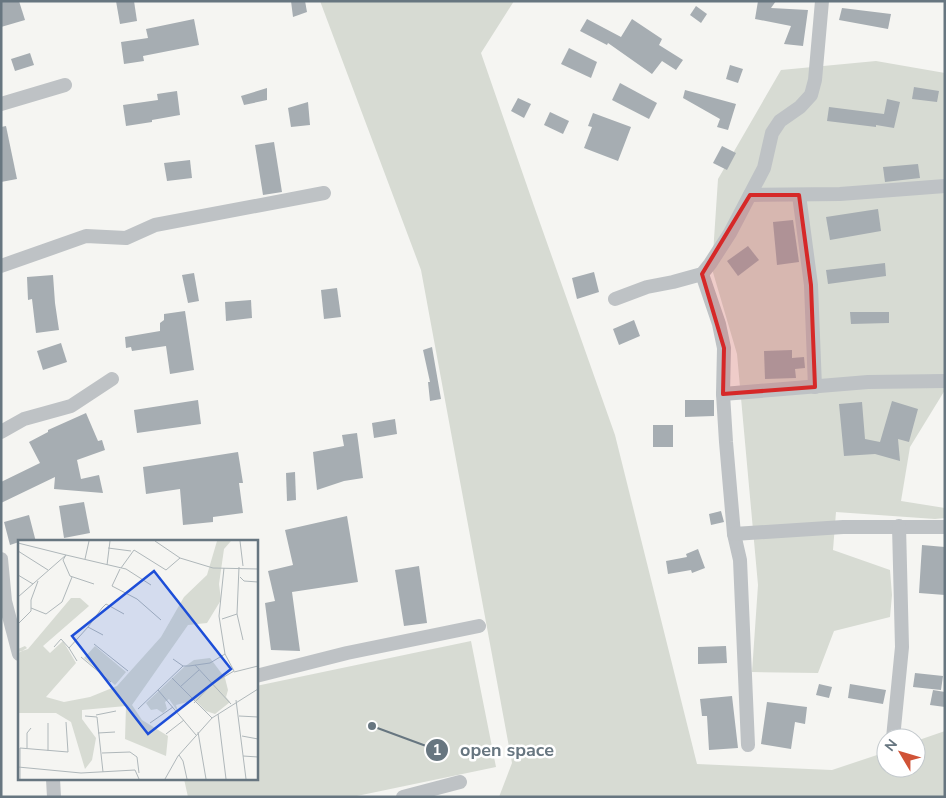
<svg xmlns="http://www.w3.org/2000/svg" width="946" height="798" font-family="'Nunito Sans',sans-serif">
<style>
.green{fill:#d7dbd3}
.building{fill:#a6adb2}
.lines{fill:none;stroke-linecap:round;stroke-linejoin:round}
.minor{stroke:#bec2c5;stroke-width:14}
.marked{fill:#d62828;fill-opacity:0.2;stroke:#d62828;stroke-width:4;stroke-linejoin:round}
.inset-road{fill:none;stroke:#afb7ba;stroke-width:1}
.view{fill:#1d4ed8;fill-opacity:0.15;stroke:#1d4ed8;stroke-width:2.5}
.inset-edge{fill:none;stroke:#677680;stroke-width:2.5}
.leader{fill:none;stroke:#677680;stroke-width:2}
.callout-dot{fill:#677680;stroke:#fff;stroke-width:2}
.mark-label{font-size:15px;text-anchor:middle;font-weight:bold;fill:#fff}
.callout-label{font-size:18px;text-anchor:middle;font-weight:bold;fill:#677680;stroke:#fff;stroke-width:5;stroke-linejoin:round;paint-order:stroke}
</style>
<rect width="100%" height="100%" fill="#f5f5f2"/>
<g class="green">
<polygon points="320,1 514,1 481,53 534,206 615,435 697,764 832,770 886,752 886,768 916,768 916,741 945,731 945,797 499,797 512,763 421,270"/>
<polygon points="876,61 945,73 945,390 910,447 901,501 945,508 945,518 935,519 836,512 833,550 890,570 892,595 890,617 834,631 818,673 752,672 758,585 737,354 712,269 718,179 781,70"/>
<polygon points="471,641 496,767 352,797 188,797 184,779 256,779 256,686"/>
</g>
<g class="building">
<polygon points="1,1 19,1 25,20 1,27"/>
<polygon points="116,1 134,1 137,21 120,24"/>
<polygon points="291,1 305,1 307,12 293,17"/>
<polygon points="758,1 776,1 771,8 808,10 803,46 784,44 791,26 755,19"/>
<polygon points="696,6 707,14 701,23 690,15"/>
<polygon points="842,8 891,14 888,29 839,20"/>
<polygon points="194,19 199,45 143,56 144,61 124,64 121,42 148,38 146,29"/>
<polygon points="587,19 621,37 632,19 662,39 659,45 683,60 676,70 662,61 652,74 608,43 607,45 580,31"/>
<polygon points="569,48 597,62 591,78 561,64"/>
<polygon points="30,53 34,65 15,71 11,59"/>
<polygon points="730,65 743,69 738,83 726,79"/>
<polygon points="620,83 657,103 649,119 612,100"/>
<polygon points="914,87 939,91 937,102 912,99"/>
<polygon points="267,88 267,100 244,105 241,96"/>
<polygon points="685,90 736,104 728,130 717,127 720,119 683,98"/>
<polygon points="177,91 180,115 152,120 152,122 126,126 123,105 158,100 157,94"/>
<polygon points="518,98 531,104 524,118 511,111"/>
<polygon points="887,99 900,102 894,128 876,125 876,127 827,121 829,107 884,114"/>
<polygon points="308,102 310,125 291,127 288,108"/>
<polygon points="550,112 569,121 563,134 544,125"/>
<polygon points="593,113 631,127 618,161 584,148 592,127 588,126"/>
<polygon points="6,126 17,179 1,182 1,127"/>
<polygon points="274,142 282,192 263,195 255,145"/>
<polygon points="722,146 736,153 727,170 713,163"/>
<polygon points="190,160 192,178 167,181 164,163"/>
<polygon points="918,164 920,178 885,182 883,167"/>
<polygon points="878,209 881,231 830,240 826,217"/>
<polygon points="793,220 799,262 777,265 773,222"/>
<polygon points="748,246 759,260 738,276 727,261"/>
<polygon points="885,263 886,276 828,284 826,270"/>
<polygon points="594,272 599,292 577,299 572,278"/>
<polygon points="194,273 199,301 188,303 182,275"/>
<polygon points="53,275 55,303 59,330 36,333 32,299 28,300 27,277"/>
<polygon points="337,288 341,317 324,319 321,290"/>
<polygon points="251,300 252,318 226,321 225,302"/>
<polygon points="185,311 194,370 170,374 166,346 132,351 131,347 126,348 125,337 160,331 160,323 164,320 164,314"/>
<polygon points="850,312 889,312 889,323 851,324"/>
<polygon points="634,320 640,336 619,345 613,329"/>
<polygon points="61,343 67,362 43,370 37,351"/>
<polygon points="432,347 441,399 430,401 428,382 430,382 423,350"/>
<polygon points="792,350 792,358 804,357 805,368 795,369 796,378 765,379 764,351"/>
<polygon points="198,400 201,424 137,433 134,410"/>
<polygon points="685,400 714,400 714,416 685,417"/>
<polygon points="892,401 918,409 909,442 898,439 900,461 875,454 844,456 839,404 862,402 865,439 880,442"/>
<polygon points="86,413 98,441 102,440 105,450 77,460 81,479 99,475 103,493 54,489 55,477 1,503 1,482 40,463 29,442 48,432 48,430"/>
<polygon points="395,419 397,434 374,438 372,423"/>
<rect x="653" y="425" width="20" height="22"/>
<polygon points="357,433 363,478 344,481 317,490 313,452 344,446 342,435"/>
<polygon points="238,452 243,483 239,483 243,513 213,517 213,522 183,525 180,489 146,494 143,467"/>
<polygon points="295,472 296,500 287,501 286,473"/>
<polygon points="84,502 90,533 64,538 59,506"/>
<polygon points="721,511 724,522 711,525 709,514"/>
<polygon points="29,515 36,542 19,542 10,545 4,522"/>
<polygon points="347,516 358,582 292,592 300,651 271,650 265,603 275,601 268,571 293,565 285,530"/>
<polygon points="922,545 945,547 945,595 919,593"/>
<polygon points="698,549 705,568 692,573 691,570 668,574 666,561 687,557 686,554"/>
<polygon points="419,566 427,623 404,626 395,570"/>
<polygon points="726,646 727,663 698,664 698,647"/>
<polygon points="915,673 943,676 941,690 913,687"/>
<polygon points="819,684 832,687 829,698 816,695"/>
<polygon points="850,684 886,690 883,704 848,698"/>
<polygon points="933,690 945,692 945,707 930,705"/>
<polygon points="732,696 738,748 709,750 707,716 702,716 700,699"/>
<polygon points="767,702 807,707 805,724 795,722 791,749 761,744"/>
</g>
<g class="lines">
<g class="minor">
<polyline points="1,104 65,85"/>
<polyline points="750,195 840,194 945,186"/>
<polyline points="799,195 811,285 815,387"/>
<polyline points="1,266 86,236 126,238 155,225 324,193"/>
<polyline points="702,274 719,324 724,348 723,394 726,442 734,534 740,560 748,745"/>
<polyline points="615,299 647,287 673,282 702,274 710,264 730,233 764,168 772,133 780,121 800,107 811,95 815,80 822,1"/>
<polyline points="723,394 868,382 945,381"/>
<polyline points="1,432 24,419 71,406 112,379"/>
<polyline points="734,534 843,527 945,527"/>
<polyline points="1,559 5,601 19,654"/>
<polyline points="256,676 347,653 479,626"/>
<polyline points="893,738 902,647 899,526"/>
<polyline points="53,779 54,797"/>
<polyline points="403,797 460,782"/>
</g>
</g>
<path class="marked" d="M750 195H799L811 285 815 387 723 394 724 348 702 274Z"/>
<g transform="translate(18 540)">
<rect width="240" height="240" fill="#f5f5f2"/>
<path d="M199 1H213L206 9 201 44 203 60 189 83 170 85 114 165 124 180 150 196 148 216 107 199 108 166 64 170V179L78 198 74 220 67 229 53 182 38 173H0V113L4 111 0 112V109L7 106 9 108 4 111 10 109 53 58H62L71 66 25 106 32 113 45 101 58 123 28 157 46 162 72 157 99 146 143 97 166 57 189 35ZM77 106 108 132 97 145 66 118ZM192 118 207 138 210 150 208 157 212 162 197 174 188 171 177 160 158 165 160 172 151 159 147 162 149 169 145 173 139 169 133 170 128 163 166 127 176 120Z" fill="#d7dbd3"/>
<path class="inset-road" d="M137 1 162 18M222 1 225 26M0 3 48 15 45 20 52 36 76 44M90 8 113 11M0 11 30 30M67 19 71 1M89 25 92 1M221 27 219 74 225 100M103 28 116 10 148 30 162 18 195 28 240 29M102 29 94 46 119 59 143 80M0 35 15 44M222 37 226 41 240 42M0 57 48 15 108 29 133 45M13 68 28 74 44 62 54 37M204 79 219 74M0 84 13 71V60L20 41M85 95 70 87 84 68 88 64 106 74M76 104 110 131M36 107 43 99 51 108M63 117 93 142M155 119 165 126H171L192 123 207 114M59 121 51 108 70 87M177 125 213 164M216 132 240 126M154 138 194 178M162 147 181 130M140 150 178 195M218 160 228 239M176 163 194 144 216 131 207 114 201 76 206 28M120 169 165 126M200 174 208 239M78 175 98 171M67 176 79 177 85 232M221 176 240 177M30 183V211M132 183 155 167M180 192 188 239M80 193 97 192M148 194 166 180M224 196 240 199M9 208V193L13 188M84 213 112 212 119 217 121 233M161 215 165 221 169 239M225 216 240 217M0 227 63 233 117 230 121 239M2 239V208L50 212 48 182M147 239 160 216 194 178 240 149"/>
<path class="view" d="M136 31 213 129 130 194 54 96Z"/>
<rect width="240" height="240" class="inset-edge"/>
</g>
<path class="leader" d="M372 726L437 750"/>
<g class="callout-dot">
<circle cx="372" cy="726" r="5"/>
<circle cx="437" cy="750" r="12"/>
</g>
<g class="mark-label">
<text x="437" y="755">1</text>
</g>
<g class="callout-label">
<text x="507" y="756">open space</text>
</g>
<rect width="946" height="798" fill="none" stroke="#677680" stroke-width="5"/>
<g transform="translate(901 753) rotate(308)"><circle r="24" fill="#ffffff" stroke="#c2c8cc"/>
<path d="M0-4L9 19L0 12L-9 19Z" fill="#d05337"/>
<text y="-8" font-size="14" font-weight="bold" text-anchor="middle" fill="#677680">N</text>
</g>
</svg>
